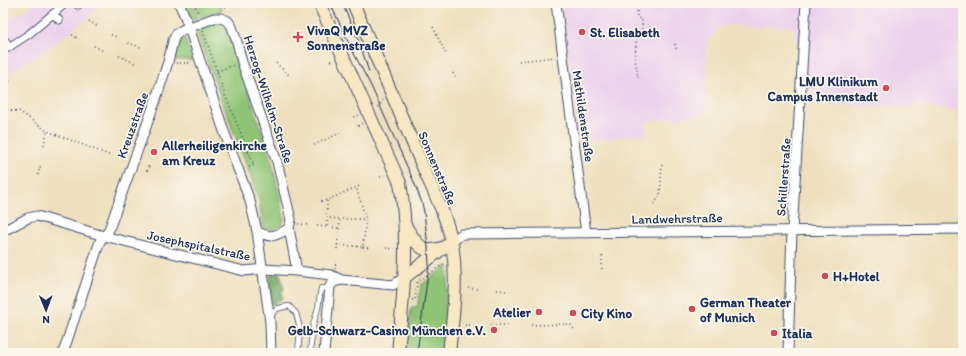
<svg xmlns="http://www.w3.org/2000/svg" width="966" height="356" font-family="Itim,sans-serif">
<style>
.built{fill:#ebd1ec}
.green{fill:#90c475;stroke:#567a6a}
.forest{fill:#74aa66;stroke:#486c62}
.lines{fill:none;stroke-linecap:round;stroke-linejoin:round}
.service-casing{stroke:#3b4a6c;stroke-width:6}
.pedestrian-casing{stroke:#3b4a6c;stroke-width:9}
.minor-casing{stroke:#3b4a6c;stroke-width:11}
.secondary-casing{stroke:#3b4a6c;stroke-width:14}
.path{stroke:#3b4a6c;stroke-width:1.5;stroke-dasharray:1 3;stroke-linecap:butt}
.service{stroke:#fff;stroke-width:4.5}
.pedestrian{stroke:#fff;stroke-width:7}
.minor{stroke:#fff;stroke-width:9}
.secondary{stroke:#f7e8c3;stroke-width:12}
.tram{stroke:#1b2f5e;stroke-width:1}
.poi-dot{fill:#d1495b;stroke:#fbf7ec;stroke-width:1.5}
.labels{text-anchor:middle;stroke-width:3.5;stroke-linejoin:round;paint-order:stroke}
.poi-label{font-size:13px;font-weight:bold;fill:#1b2f5e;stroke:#fbf7ec;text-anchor:start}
.street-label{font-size:13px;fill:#1b2f5e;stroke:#fbf7ec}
</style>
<rect width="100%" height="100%" fill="#fbf7ec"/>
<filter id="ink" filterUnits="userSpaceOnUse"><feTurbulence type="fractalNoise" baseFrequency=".025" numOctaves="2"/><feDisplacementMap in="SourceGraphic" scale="8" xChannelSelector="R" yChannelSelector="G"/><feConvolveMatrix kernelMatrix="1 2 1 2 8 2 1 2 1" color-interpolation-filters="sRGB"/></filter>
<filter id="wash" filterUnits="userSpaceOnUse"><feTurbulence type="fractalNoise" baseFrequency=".012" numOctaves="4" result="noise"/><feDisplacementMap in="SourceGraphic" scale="16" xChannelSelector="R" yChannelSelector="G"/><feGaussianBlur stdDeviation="0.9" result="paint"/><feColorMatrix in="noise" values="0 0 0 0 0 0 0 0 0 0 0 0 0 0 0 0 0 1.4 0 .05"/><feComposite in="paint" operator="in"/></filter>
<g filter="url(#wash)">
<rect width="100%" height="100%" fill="#eee0be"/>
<g class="built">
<polygon points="37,3 103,3 86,19 51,47 3,77 3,23"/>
<polygon points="562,3 963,3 963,110 949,110 928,106 913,106 913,108 899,107 899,105 881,105 881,107 813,104 793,27 728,25 721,26 707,42 706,114 645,122 647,134 580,142"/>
</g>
<g class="green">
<polygon points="185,3 192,3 198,18 193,20"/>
<polygon points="195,3 219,3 222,10 200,17"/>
<path d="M220 21 224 24 226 28 271 158 284 218C282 229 273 232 263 227L259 199 231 125 196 31 199 27Z"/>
<polygon points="180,38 185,38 192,60 175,60"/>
<polygon points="448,265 447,296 442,353 406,353 411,307 417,307 421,285"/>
</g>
<path class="forest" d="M273 273H279L281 276 284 290H282V299C278 300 276 304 273 305L272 304 269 278 271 275Z"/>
</g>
<g filter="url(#ink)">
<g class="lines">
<g class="service-casing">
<g id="service">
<path d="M271 318C274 308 279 308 289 306L296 313 300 329 298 353"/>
<polyline points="310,353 313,325 318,308 321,288 330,289"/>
</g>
</g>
<g class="pedestrian-casing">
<g id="pedestrian">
<polyline points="76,3 78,5"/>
<polyline points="53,14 59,20"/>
<polyline points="3,38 10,47"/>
<polyline points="3,51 29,34 66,3"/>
</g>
</g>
<g class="minor-casing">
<g id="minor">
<polyline points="179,3 186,19 225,134 250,201 257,231 270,322 271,353"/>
<polyline points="556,3 586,233"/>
<polyline points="3,231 28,218 37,216 104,236 244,271 263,269 297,271 331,275 342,280 393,285 405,277"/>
<path d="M257 231C270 239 277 236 289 228"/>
<polyline points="451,242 462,234 963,229"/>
<polyline points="63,353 100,241 108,232 155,102 168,62 173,41 176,34 182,30 214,18 221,18 228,21 232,27 237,42 242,62 277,162 288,207 291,220 289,228 297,271"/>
<polyline points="324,353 330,286 334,282 342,280"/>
<polyline points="788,353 792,231 806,3"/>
</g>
</g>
<g class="secondary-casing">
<g id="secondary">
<path d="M319 3 400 183C410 240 403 296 398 353"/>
<path d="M353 3 426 174C436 196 447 219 452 243 458 280 453 317 449 353"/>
<path d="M405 226C411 233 418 250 429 250 434 250 438 249 442 248"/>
<polyline points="405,277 451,242"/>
</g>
</g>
<g class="path">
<polyline points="194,3 198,14"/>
<polyline points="224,3 226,11"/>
<polyline points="637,3 637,17 642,20 642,29 637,33 636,45 635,58 638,78"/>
<polyline points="89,21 97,26"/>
<polyline points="433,27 446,54"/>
<polyline points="203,31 225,95 254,165 247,168"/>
<polyline points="72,35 79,39"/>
<polyline points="111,35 117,37"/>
<polyline points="128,43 143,48"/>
<polyline points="675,44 677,51"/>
<polyline points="94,46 102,50"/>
<polyline points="119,56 137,64"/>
<polyline points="330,61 334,60"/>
<polyline points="519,61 555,57"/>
<polyline points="176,63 192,63"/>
<polyline points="276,63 289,75"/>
<polyline points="217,71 234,65"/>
<polyline points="453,73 455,77"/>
<polyline points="9,81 13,81"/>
<polyline points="574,84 577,84 578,88"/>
<path d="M378 107C379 104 382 103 383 100"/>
<polyline points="3,110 19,111 47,131 109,155"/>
<polyline points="579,113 581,113 580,107"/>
<polyline points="354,117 359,115"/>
<polyline points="358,126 363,123"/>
<polyline points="44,145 47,131"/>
<polyline points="314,145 340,133"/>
<polyline points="248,152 263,147"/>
<polyline points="147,171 149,165"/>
<polyline points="38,175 41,164"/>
<polyline points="380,177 386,175"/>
<polyline points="321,201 327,200 362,185"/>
<polyline points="327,201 327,218 340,219"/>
<polyline points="654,204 660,196 662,164"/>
<polyline points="298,224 309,225"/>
<polyline points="317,226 339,228"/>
<polyline points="327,226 327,218"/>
<polyline points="337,245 363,247 366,219 356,187"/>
<polyline points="363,247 369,248"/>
<polyline points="386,248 394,249"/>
<polyline points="337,249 340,219 366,219"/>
<polyline points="602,256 602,271"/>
<polyline points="335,269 336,261"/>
<polyline points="468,288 478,289"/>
<polyline points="497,290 508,291"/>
<polyline points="412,300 415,300 417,282 445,263"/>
<polyline points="465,325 473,325"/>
<polyline points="491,325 508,325"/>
<polyline points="531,325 570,324 574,329"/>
<polyline points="463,335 471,335"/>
</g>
<use href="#service" class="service"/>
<use href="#pedestrian" class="pedestrian"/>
<use href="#minor" class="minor"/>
<use href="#secondary" class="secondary"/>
<g class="tram">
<polyline points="330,3 351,48 371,86 414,182 422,203 424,212 428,247 429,266 417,353"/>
<polyline points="342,3 360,44 369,72"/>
</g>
</g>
</g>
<g class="poi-dot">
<circle cx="582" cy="32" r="4"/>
<path d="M296 31h4v4h4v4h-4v4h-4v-4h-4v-4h4z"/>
<circle cx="886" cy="88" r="4"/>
<circle cx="154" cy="152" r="4"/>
<circle cx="825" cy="276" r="4"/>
<circle cx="692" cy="309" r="4"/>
<circle cx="539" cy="312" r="4"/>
<circle cx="573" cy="313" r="4"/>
<circle cx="494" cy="330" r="4"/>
<circle cx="774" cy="333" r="4"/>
</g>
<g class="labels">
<g class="poi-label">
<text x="307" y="35">VivaQ MVZ<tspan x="307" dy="15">Sonnenstraße</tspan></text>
<text x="590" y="37">St. Elisabeth</text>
<text x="878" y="86" text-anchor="end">LMU Klinikum<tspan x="878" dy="15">Campus Innenstadt</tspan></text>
<text x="162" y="150">Allerheiligenkirche<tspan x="162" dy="15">am Kreuz</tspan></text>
<text x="833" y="281">H+Hotel</text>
<text x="700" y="307">German Theater<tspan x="700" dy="15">of Munich</tspan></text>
<text x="531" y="317" text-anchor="end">Atelier</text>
<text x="581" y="318">City Kino</text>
<text x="486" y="335" text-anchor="end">Gelb-Schwarz-Casino München e.V.</text>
<text x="782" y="338">Italia</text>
</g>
<g class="street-label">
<text transform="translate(269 99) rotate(72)" y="5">Herzog-Wilhelm-Straße</text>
<text transform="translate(584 116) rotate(82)" y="5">Mathildenstraße</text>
<text transform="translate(132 125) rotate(-70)" y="5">Kreuzstraße</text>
<text transform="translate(438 168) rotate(67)" y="5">Sonnenstraße</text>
<text transform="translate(783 177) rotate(-86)" y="5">Schillerstraße</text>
<text transform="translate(677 218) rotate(-1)" y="5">Landwehrstraße</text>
<text transform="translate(199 245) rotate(12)" y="5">Josephspitalstraße</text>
</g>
</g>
<rect width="966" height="356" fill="none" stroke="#fbf7ec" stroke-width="16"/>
<g transform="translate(46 310) rotate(179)" stroke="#fbf7ec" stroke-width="3" paint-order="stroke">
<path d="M0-3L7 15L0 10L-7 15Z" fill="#1b2f5e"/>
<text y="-6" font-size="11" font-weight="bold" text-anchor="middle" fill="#1b2f5e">N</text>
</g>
</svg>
